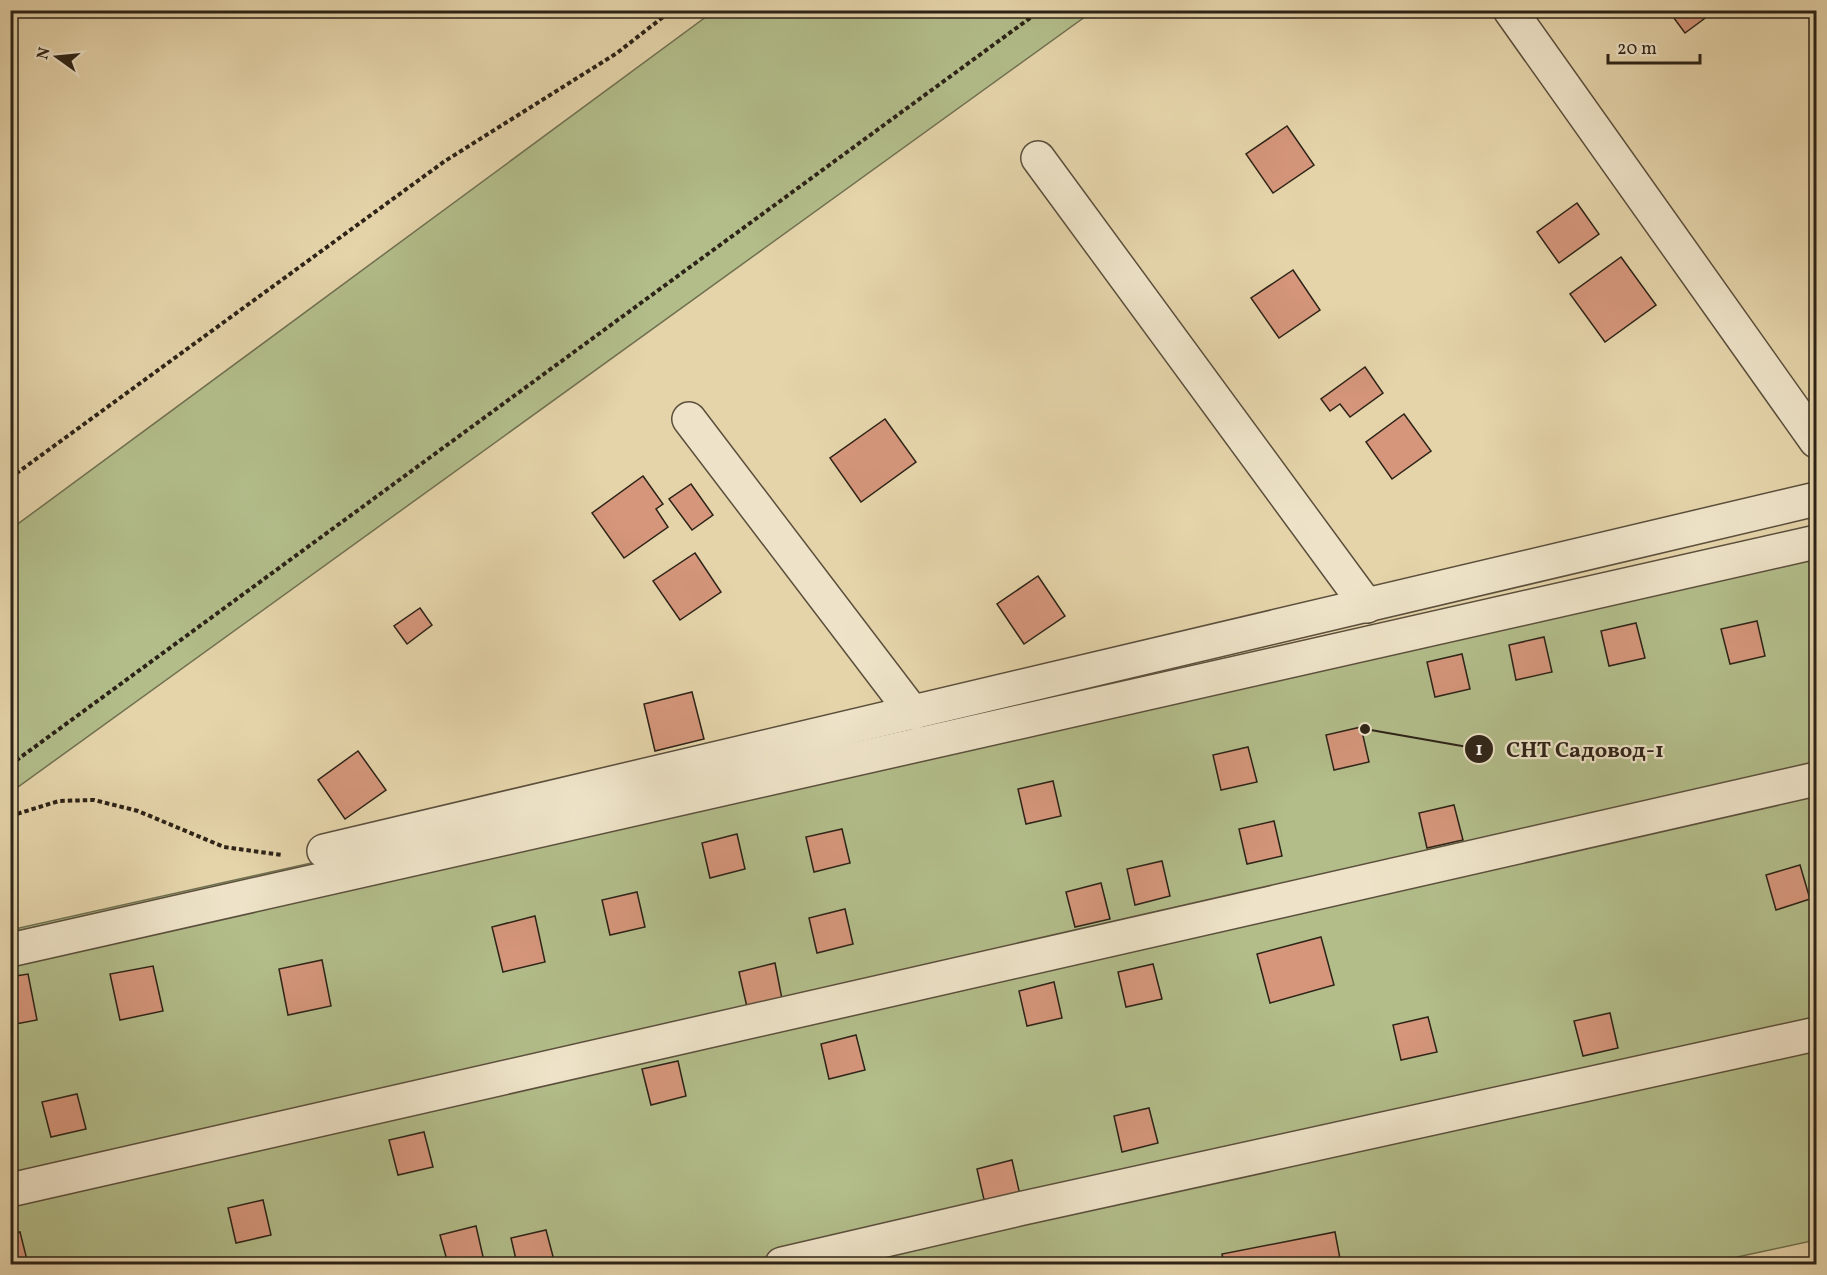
<svg xmlns="http://www.w3.org/2000/svg" width="1827" height="1275" font-family="Vollkorn,serif">
<style>
.green{fill:#b2bd8a;stroke:#707050;stroke-width:1.5}
.building{fill:#d5967b;stroke:#2d2317;stroke-width:1.5}
.lines{fill:none;stroke-linecap:round;stroke-linejoin:round}
.minor-casing{stroke:#5b4f3c;stroke-width:36}
.path{stroke:#2d2317;stroke-width:4;stroke-dasharray:4.5 3;stroke-linecap:butt}
.minor{stroke:#eee3c8;stroke-width:33}
.leader{fill:none;stroke:#2d2317;stroke-width:2}
.callout-dot{fill:#2d2317;stroke:#eee3c8;stroke-width:2}
.mark-label{font-size:18px;text-anchor:middle;font-weight:bold;fill:#fff}
.callout-label{font-size:22px;text-anchor:middle;font-weight:bold;fill:#2d2317;stroke:#eee3c8;stroke-width:4.5;stroke-linejoin:round;paint-order:stroke}
</style>
<rect width="100%" height="100%" fill="#e5d4aa"/>
<filter id="stains"><feTurbulence type="fractalNoise" baseFrequency=".00333" numOctaves="4"/><feColorMatrix values="0 0 0 0 .2 0 0 0 0 .09 0 0 0 0 .02 0 0 0 .5 -.17"/></filter>
<radialGradient id="worn" r=".72"><stop offset=".6" stop-color="#630" stop-opacity="0"/><stop offset="1" stop-color="#630" stop-opacity=".3"/></radialGradient>
<g class="green">
<polygon points="714,11 1093,11 11,792 11,529"/>
<polygon points="1816,528 1816,1240 1705,1264 11,1264 10,930"/>
</g>
<g class="building">
<polygon points="1668,10 1716,10 1685,33"/>
<polygon points="1287,126 1314,165 1273,193 1246,154"/>
<polygon points="1577,203 1599,234 1559,263 1537,232"/>
<polygon points="1621,257 1656,305 1605,342 1570,294"/>
<polygon points="1293,270 1320,310 1279,338 1251,298"/>
<polygon points="1365,367 1383,393 1350,417 1340,404 1330,411 1321,399"/>
<polygon points="1404,414 1431,451 1392,479 1366,442"/>
<polygon points="885,419 916,462 861,502 830,458"/>
<polygon points="643,476 663,504 656,509 668,527 624,558 592,513"/>
<polygon points="691,484 713,515 692,530 669,499"/>
<polygon points="695,553 721,592 680,620 653,581"/>
<polygon points="1038,576 1065,616 1024,644 997,604"/>
<polygon points="420,608 432,625 407,644 394,626"/>
<polygon points="1757,621 1765,656 1730,664 1721,629"/>
<polygon points="1636,623 1645,658 1609,666 1601,631"/>
<polygon points="1544,637 1552,672 1516,680 1509,645"/>
<polygon points="1462,654 1470,689 1435,697 1427,662"/>
<polygon points="692,692 704,739 655,751 644,704"/>
<polygon points="1361,727 1369,762 1334,770 1326,735"/>
<polygon points="1248,747 1257,782 1221,790 1213,755"/>
<polygon points="358,751 386,790 345,819 318,780"/>
<polygon points="1053,781 1061,816 1026,824 1018,789"/>
<polygon points="1454,805 1463,840 1427,848 1419,813"/>
<polygon points="1274,821 1282,856 1247,864 1239,829"/>
<polygon points="842,829 850,863 814,872 806,837"/>
<polygon points="737,834 745,869 710,878 702,843"/>
<polygon points="1162,861 1170,896 1135,905 1127,869"/>
<polygon points="1800,865 1810,899 1776,910 1766,875"/>
<polygon points="1101,883 1110,919 1075,927 1066,892"/>
<polygon points="637,892 645,927 610,935 602,900"/>
<polygon points="845,909 853,944 817,953 809,918"/>
<polygon points="535,916 545,962 503,972 492,927"/>
<polygon points="1321,937 1334,985 1270,1003 1257,954"/>
<polygon points="322,960 331,1006 288,1015 279,969"/>
<polygon points="775,963 782,999 747,1007 739,972"/>
<polygon points="1153,964 1162,999 1126,1007 1118,972"/>
<polygon points="153,966 163,1011 120,1020 110,974"/>
<polygon points="28,974 37,1020 10,1025 10,977"/>
<polygon points="1054,982 1062,1018 1027,1026 1019,991"/>
<polygon points="1610,1013 1618,1048 1583,1056 1574,1021"/>
<polygon points="1428,1017 1437,1052 1401,1060 1393,1025"/>
<polygon points="856,1035 865,1070 829,1079 821,1044"/>
<polygon points="678,1061 686,1096 651,1105 642,1069"/>
<polygon points="77,1094 86,1129 51,1137 42,1102"/>
<polygon points="1149,1108 1158,1143 1122,1152 1114,1116"/>
<polygon points="424,1132 433,1167 398,1175 389,1140"/>
<polygon points="1012,1160 1020,1195 985,1204 977,1169"/>
<polygon points="263,1200 271,1235 236,1243 228,1208"/>
<polygon points="476,1226 484,1261 448,1264 440,1235"/>
<polygon points="546,1230 555,1264 517,1264 511,1238"/>
<polygon points="20,1232 28,1264 10,1264 10,1234"/>
<polygon points="1335,1232 1341,1264 1224,1264 1222,1254"/>
</g>
<g class="lines">
<g class="minor-casing">
<g id="minor">
<polyline points="1510,10 1816,441"/>
<polyline points="1038,158 1367,606"/>
<polyline points="689,419 913,713"/>
<polyline points="324,851 1816,499"/>
<polyline points="10,950 1816,542"/>
<polyline points="10,1190 1816,779"/>
<polyline points="782,1264 1019,1209 1816,1034"/>
</g>
</g>
<g class="path">
<polyline points="10,478 445,161 617,53 672,10"/>
<polyline points="10,765 1041,10"/>
<polyline points="10,816 59,801 94,800 138,811 224,847 282,855"/>
</g>
<use href="#minor" class="minor"/>
</g>
<path class="leader" d="M1365 729L1479 749"/>
<g class="callout-dot">
<circle cx="1365" cy="729" r="6"/>
<circle cx="1479" cy="749" r="15"/>
</g>
<g class="mark-label">
<text x="1479" y="755">1</text>
</g>
<g class="callout-label">
<text x="1585" y="757">СНТ Садовод-1</text>
</g>
<rect width="1827" height="1275" fill="none" stroke="#e5d4aa" stroke-width="36"/>
<rect x="12" y="12" width="1803" height="1251" fill="none" stroke="#2d2317" stroke-width="3"/>
<rect x="18" y="18" width="1791" height="1239" fill="none" stroke="#2d2317" stroke-width="1.5"/>
<g transform="translate(57 57) rotate(285)" stroke="#eee3c8" stroke-width="4.5" paint-order="stroke">
<path d="M0-4.5L10 22L0 15L-10 22Z" fill="#2d2317"/>
<text y="-9" font-size="16" font-weight="bold" text-anchor="middle" fill="#2d2317">N</text>
</g>
<path d="M1608 54v9h92v-9" fill="none" stroke="#2d2317" stroke-width="3"/>
<text x="1617" y="54" font-size="18" fill="#2d2317" stroke="#eee3c8" stroke-width="4.5" paint-order="stroke">20 m</text>
<rect width="100%" height="100%" filter="url(#stains)"/>
<rect width="100%" height="100%" fill="url(#worn)"/>
</svg>
